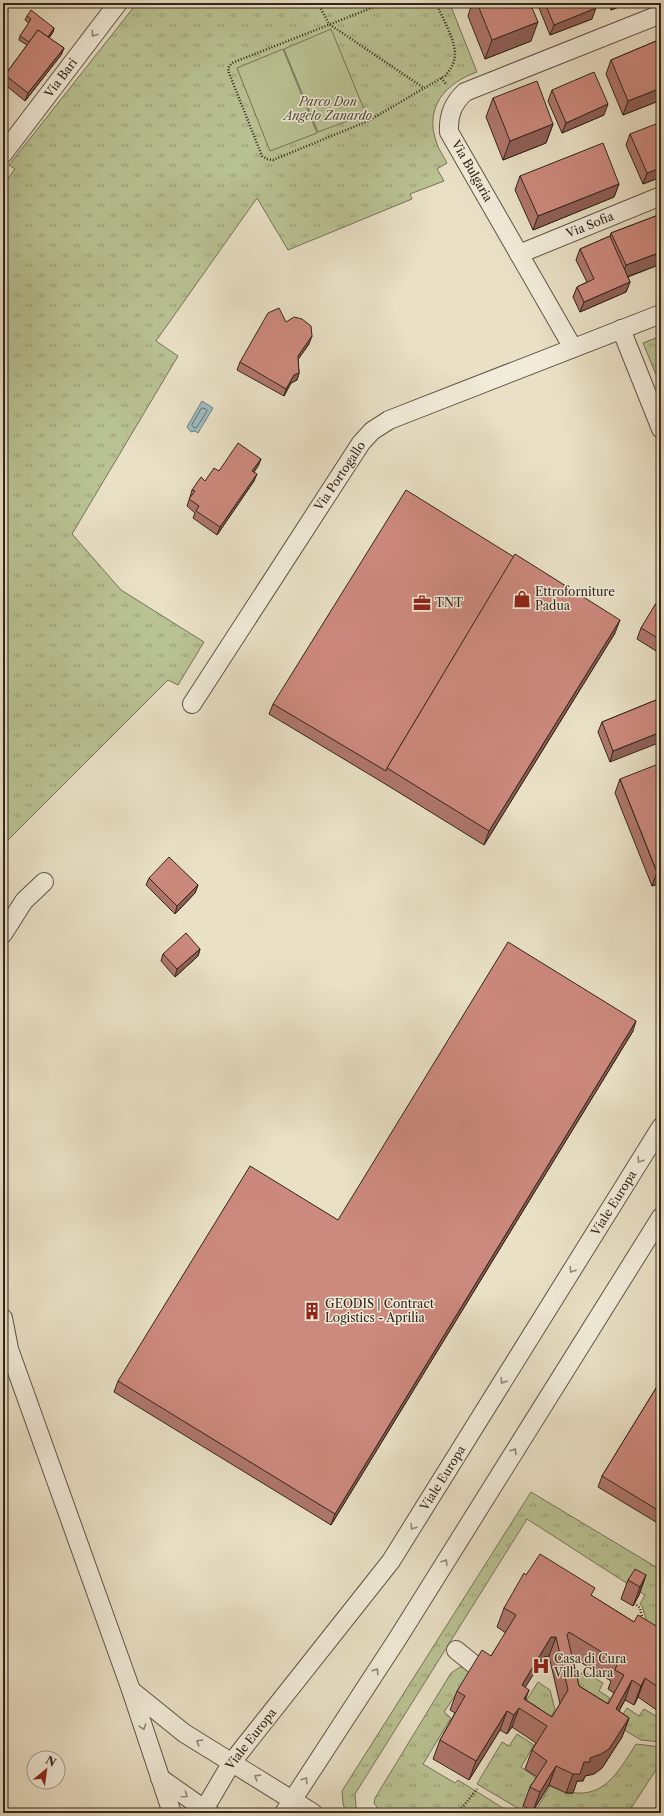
<svg xmlns="http://www.w3.org/2000/svg" width="664" height="1816" font-family="'Libre Caslon Text',serif">
<style>
.grass{fill:url(#grass-tufts);stroke:#757457}
.garden{fill:#b9c293;stroke:#757457}
.water{fill:#9ebac0;stroke:#727e7e}
.lines{fill:none;stroke-linecap:round;stroke-linejoin:round}
.shore{stroke:#68706e;stroke-width:1}
.minor-casing{stroke:#5f5446;stroke-width:20}
.path{stroke:#31251b;stroke-width:2.5;stroke-dasharray:1 2;stroke-linecap:butt}
.minor{stroke:#f1ebd9;stroke-width:18}
.wall{fill:#af766c;stroke:#31251b;fill-rule:evenodd}
.shaded-wall{fill:#8f6058;stroke:#31251b}
.building{fill:#cc897d;stroke:#31251b;fill-rule:evenodd}
.oneway{stroke:#91887a}
.labels{text-anchor:middle;stroke-width:3;stroke-linejoin:round;paint-order:stroke}
.street-label{font-size:12px;fill:#31251b;stroke:#f1ebd9}
.park-label{font-size:12px;font-style:italic;fill:#534c39;stroke:#f1ebd9}
.poi-label{font-size:12px;fill:#31251b;stroke:#f1ebd9;text-anchor:start}
</style>
<defs>
<pattern id="grass-tufts" width="24" height="20" patternUnits="userSpaceOnUse"><rect width="24" height="20" fill="#b9c293"/><path d="M3 7l-1-3M5 7V3M7 7l1-3M15 17l-1-3M17 17v-4M19 17l1-3" fill="none" stroke="#979d77"/></pattern>
</defs>
<rect width="100%" height="100%" fill="#e9e0c5"/>
<filter id="stains"><feTurbulence type="fractalNoise" baseFrequency=".005" numOctaves="4"/><feColorMatrix values="0 0 0 0 .2 0 0 0 0 .09 0 0 0 0 .02 0 0 0 .5 -.17"/></filter>
<radialGradient id="worn" r=".72"><stop offset=".6" stop-color="#630" stop-opacity="0"/><stop offset="1" stop-color="#630" stop-opacity=".3"/></radialGradient>
<g class="grass">
<path d="M137 3H452L450 4 477 72C446 83 423 107 437 144 439 150 444 157 447 163L437 169 444 181 410 194 412 199 288 250 257 198 156 341 178 356 72 534 121 590 204 642 178 685 168 680 3 845V185L15 169 9 165Z"/>
<polygon points="661,336 661,387 643,343"/>
<polygon points="531,1492 661,1570 661,1645 647,1622 642,1606 640,1604 645,1595 527,1519 355,1794 356,1807 359,1813 346,1813 343,1804 342,1791"/>
<polygon points="460,1667 473,1669 444,1712 451,1718 423,1764 455,1783 458,1780 511,1813 381,1813 374,1803 375,1798 451,1673"/>
<polygon points="583,1671 603,1683 599,1691 610,1698 599,1716 572,1688"/>
<polygon points="538,1682 550,1690 555,1710 544,1728 526,1701"/>
<polygon points="627,1708 639,1716 644,1709 661,1719 661,1742 641,1740 616,1725"/>
<polygon points="517,1734 534,1745 521,1767 539,1780 521,1810 477,1784 502,1742 509,1746"/>
<path d="M636 1744 661 1747V1762L628 1813 535 1812 550 1786C598 1806 613 1781 636 1744Z"/>
</g>
<g class="garden">
<polygon points="331,29 366,114 318,132 284,49"/>
<polygon points="283,49 317,133 270,151 237,68"/>
</g>
<polygon class="water" points="202,401 213,408 198,433 195,431 191,432 187,427"/>
<g class="lines">
<polygon class="shore" points="202,408 206,409 207,411 197,427 194,428 192,425"/>
<g class="minor-casing">
<g id="minor">
<polyline points="3,154 118,3"/>
<polyline points="519,254 661,196"/>
<polyline points="621,329 661,429"/>
<path d="M573 348 449 132C448 115 453 103 465 92L661 14"/>
<polyline points="192,704 361,443 372,431 389,420 661,314"/>
<polyline points="3,934 24,901 44,882"/>
<polyline points="3,1318 9,1349 131,1690 172,1813"/>
<polyline points="456,1650 476,1666"/>
<polyline points="132,1691 184,1733 313,1813"/>
<polyline points="160,1778 210,1813"/>
<polyline points="202,1813 232,1762 391,1561 661,1127"/>
<polyline points="284,1813 398,1638 661,1217"/>
</g>
</g>
<g class="path">
<polyline points="314,3 321,9 329,24 424,88"/>
<path d="M384 3 232 63 228 68 229 73 262 156 267 159 273 160 368 121 445 76C450 70 454 64 455 56 456 41 442 17 436 3"/>
<polyline points="441,78 447,85"/>
<polyline points="634,1603 640,1608 643,1621"/>
<polyline points="458,1813 477,1789"/>
</g>
<use href="#minor" class="minor"/>
</g>
<g class="wall">
<polygon points="472,3 530,3 531,41 485,59 468,16"/>
<polygon points="537,3 594,3 592,19 550,35"/>
<polygon points="608,3 629,3 611,10"/>
<polygon points="27,16 54,28 53,32 49,38 64,48 61,55 25,101 3,83 3,81 5,75 27,45 19,40 20,36 29,23 25,20"/>
<polygon points="661,39 661,100 623,115 606,74 611,60"/>
<polygon points="552,90 604,115 562,133 548,101"/>
<polygon points="493,98 553,124 546,143 503,160 486,117"/>
<polygon points="630,134 661,177 643,184 626,145"/>
<polygon points="520,176 619,184 614,197 533,230 515,190"/>
<polygon points="661,214 661,264 628,277 630,282 626,292 580,312 573,297 577,287 587,282 576,260 580,249 610,236 611,233"/>
<polygon points="286,322 309,344 298,359 299,373 297,380 291,383 284,396 237,370 240,362"/>
<polygon points="261,459 258,466 254,472 254,481 217,535 193,518 195,513 187,506 190,497 192,490 219,471"/>
<polygon points="514,557 615,633 484,845 382,782 269,714 273,704"/>
<polygon points="661,605 661,654 637,639 641,628"/>
<polygon points="661,698 610,762 598,732 602,722"/>
<polygon points="620,779 661,883 652,886 615,793"/>
<polygon points="149,878 198,885 195,893 175,914 146,885"/>
<polygon points="200,949 198,956 175,977 161,961 163,954"/>
<polygon points="633,1031 331,1525 114,1392 118,1381 338,1220"/>
<polygon points="661,1380 661,1525 598,1487 602,1476"/>
<path d="M526 1575 592 1596 634 1622 661 1629V1713L638 1697 634 1705 625 1700 619 1711 629 1718 622 1737 602 1768 594 1774 585 1776 583 1781H577L573 1793H566L549 1785 533 1811 523 1806 530 1787 537 1777 525 1769 532 1750 536 1743 512 1727 507 1734 500 1730 469 1780 433 1759 440 1740 455 1713 450 1710 457 1691 491 1656 506 1633 497 1627 504 1608ZM549 1656 560 1704 552 1717 526 1700 525 1687 544 1657ZM572 1657 611 1681 608 1689 614 1693 608 1704 579 1686Z"/>
<polygon points="646,1575 639,1595 633,1606 621,1599 628,1580"/>
</g>
<g class="shaded-wall">
<polygon points="613,3 629,3 611,10"/>
<polygon points="596,8 592,19 550,35 554,25"/>
<polygon points="8,11 7,14 3,20 3,18"/>
<polygon points="538,22 531,41 485,59 492,40"/>
<polygon points="54,28 53,32 45,44 46,41"/>
<polygon points="64,48 61,55 25,101 28,93"/>
<polygon points="661,88 661,100 623,115 628,101"/>
<polygon points="608,104 604,115 562,133 566,123"/>
<polygon points="553,124 546,143 503,160 510,141"/>
<polygon points="661,168 661,177 643,184 647,173"/>
<polygon points="619,184 614,197 533,230 538,216"/>
<polygon points="661,252 661,264 621,279 626,265"/>
<polygon points="630,282 626,292 580,312 584,302"/>
<polygon points="312,336 309,344 295,364 298,356"/>
<polygon points="299,373 297,380 291,383 284,396 286,389 294,375"/>
<polygon points="261,459 258,466 250,478 252,471"/>
<polygon points="257,474 254,481 217,535 220,527"/>
<polygon points="620,620 615,633 484,845 489,831"/>
<polygon points="661,732 661,742 610,762 613,751"/>
<polygon points="661,871 661,883 652,886 657,872"/>
<polygon points="198,885 195,893 175,914 177,906"/>
<polygon points="200,949 198,956 175,977 177,969"/>
<polygon points="636,1021 633,1031 331,1525 335,1514"/>
<polygon points="646,1575 639,1595 633,1606 640,1587"/>
<polygon points="551,1637 556,1637 549,1656 544,1657 515,1704 522,1685"/>
<polygon points="645,1678 638,1697 634,1705 641,1686"/>
<polygon points="632,1680 625,1700 609,1729 616,1709"/>
<polygon points="529,1690 522,1709 524,1699"/>
<polygon points="519,1708 512,1727 507,1734 514,1715"/>
<polygon points="507,1711 500,1730 469,1780 476,1761"/>
<polygon points="629,1718 622,1737 602,1768 594,1774 585,1776 583,1781 577,1781 573,1793 566,1793 573,1774 584,1762 590,1758"/>
<polygon points="556,1766 549,1785 533,1811 540,1792"/>
</g>
<g class="building">
<polygon points="477,3 530,3 538,22 492,40"/>
<polygon points="545,3 594,3 596,8 554,25"/>
<polygon points="3,7 8,11 3,18"/>
<polygon points="31,10 54,28 48,37 38,30 29,42 20,36 31,19 27,16"/>
<polygon points="38,30 64,48 28,93 5,75"/>
<polygon points="661,39 661,88 628,101 611,60"/>
<polygon points="594,72 608,104 566,123 552,90"/>
<polygon points="537,81 553,124 510,141 493,98"/>
<polygon points="661,122 661,168 647,173 630,134"/>
<polygon points="603,143 619,184 538,216 520,176"/>
<polygon points="661,214 661,252 626,265 611,233"/>
<polygon points="610,236 630,282 584,302 577,287 594,279 580,249"/>
<polygon points="279,308 286,322 294,317 302,319 311,326 312,336 298,356 299,373 294,375 286,389 240,362 268,313"/>
<polygon points="238,443 261,459 252,471 257,474 220,527 196,511 199,506 189,499 195,491 192,490 201,477 205,481 214,468 219,471"/>
<polygon points="406,490 514,557 387,768 386,771 273,704"/>
<polygon points="515,554 620,620 489,831 387,768"/>
<polygon points="656,603 661,605 661,640 641,628"/>
<polygon points="661,698 661,732 613,751 602,722"/>
<polygon points="661,763 661,871 657,872 620,779"/>
<polygon points="169,857 198,885 177,906 149,878"/>
<polygon points="186,933 200,949 177,969 163,954"/>
<polygon points="508,942 636,1021 335,1514 118,1381 250,1166 338,1220"/>
<polygon points="661,1380 661,1512 602,1476"/>
<path d="M540 1554 595 1588 591 1595 634 1622 638 1615 661 1629V1689L645 1678 641 1686 632 1680 616 1709 629 1718 609 1749 601 1754 590 1758V1762H584L580 1774H573L556 1766 540 1792 530 1787 547 1761 532 1750 547 1726 519 1708 514 1715 507 1711 476 1761 440 1740 465 1696 457 1691 482 1650 491 1656 516 1615 504 1608 524 1573 526 1575ZM569 1632 618 1662 615 1670 624 1675 608 1704 579 1686 567 1635ZM551 1637H556L568 1690 552 1717 524 1699 529 1690 522 1685Z"/>
<polygon points="635,1569 646,1575 640,1587 628,1580"/>
</g>
<defs><path id="oneway-chevron" d="M-2-3.5L2.5 0L-2 3.5" fill="none" stroke-width="1.6" stroke-linecap="round" stroke-linejoin="round"/></defs>
<g class="oneway">
<use href="#oneway-chevron" transform="translate(94 34) rotate(127)"/>
<use href="#oneway-chevron" transform="translate(640 1160) rotate(122)"/>
<use href="#oneway-chevron" transform="translate(572 1270) rotate(122)"/>
<use href="#oneway-chevron" transform="translate(503 1381) rotate(122)"/>
<use href="#oneway-chevron" transform="translate(514 1451) rotate(-58)"/>
<use href="#oneway-chevron" transform="translate(413 1527) rotate(122)"/>
<use href="#oneway-chevron" transform="translate(445 1562) rotate(-58)"/>
<use href="#oneway-chevron" transform="translate(376 1671) rotate(-57)"/>
<use href="#oneway-chevron" transform="translate(143 1727) rotate(72)"/>
<use href="#oneway-chevron" transform="translate(199 1742) rotate(-148)"/>
<use href="#oneway-chevron" transform="translate(257 1777) rotate(-148)"/>
<use href="#oneway-chevron" transform="translate(305 1780) rotate(-57)"/>
<use href="#oneway-chevron" transform="translate(185 1795) rotate(35)"/>
</g>
<defs>
<g id="shop-bare" transform="scale(1.38)"><path d="M-5-2.5h2.3a2.7 3.5 0 0 1 5.4 0H5L5.5 6h-11ZM-1.5-2.5h3a1.5 2.3 0 0 0-3 0Z" fill="#8f2418" stroke="#f1ebd9" stroke-width="2.5" paint-order="stroke"/></g>
<g id="office-bare" transform="scale(1.38)"><path d="M-6-3h4V-5.5h4V-3h4V5H-6ZM-1-4.5V-3h2v-1.5ZM-6 0V1H6V0Z" fill="#8f2418" stroke="#f1ebd9" stroke-width="2.5" paint-order="stroke"/></g>
<g id="building-bare" transform="scale(1.38)"><path d="M-4-6H4V6H1V3H-1V6H-4ZM-2.5-4.3h1.7v1.8h-1.7ZM.8-4.3h1.7v1.8H.8ZM-2.5-1h1.7V.8h-1.7ZM.8-1h1.7V.8H.8Z" fill="#8f2418" stroke="#f1ebd9" stroke-width="2.5" paint-order="stroke"/></g>
<g id="hospital-bare" transform="scale(1.38)"><path d="M-5-5h3v3.5h4V-5h3V5h-3V1.5h-4V5h-3Z" fill="#8f2418" stroke="#f1ebd9" stroke-width="2.5" paint-order="stroke"/></g>
</defs>
<g fill-rule="evenodd">
<use href="#shop-bare" x="522" y="599"/>
<use href="#office-bare" x="422" y="603"/>
<use href="#building-bare" x="312" y="1311"/>
<use href="#hospital-bare" x="541" y="1666"/>
</g>
<g class="labels">
<g class="street-label">
<text transform="translate(61 78) rotate(-53)" y="4">Via Bari</text>
<text transform="translate(472 171) rotate(60)" y="4">Via Bulgaria</text>
<text transform="translate(590 225) rotate(-22)" y="4">Via Sofia</text>
<text transform="translate(340 476) rotate(-56)" y="4">Via Portogallo</text>
<text transform="translate(614 1203) rotate(-58)" y="4">Viale Europa</text>
<text transform="translate(443 1478) rotate(-58)" y="4">Viale Europa</text>
<text transform="translate(251 1739) rotate(-52)" y="4">Viale Europa</text>
</g>
<g class="park-label">
<text x="328" y="106">Parco Don<tspan x="328" dy="14">Angelo Zanardo</tspan></text>
</g>
<g class="poi-label">
<text x="535" y="596">Ettroforniture<tspan x="535" dy="14">Padua</tspan></text>
<text x="435" y="607">TNT</text>
<text x="325" y="1308">GEODIS | Contract<tspan x="325" dy="14">Logistics - Aprilia</tspan></text>
<text x="554" y="1663">Casa di Cura<tspan x="554" dy="14">Villa Clara</tspan></text>
</g>
</g>
<rect width="664" height="1816" fill="none" stroke="#e9e0c5" stroke-width="16"/>
<rect x="4" y="4" width="656" height="1808" fill="none" stroke="#31251b" stroke-width="2"/>
<rect x="8" y="8" width="648" height="1800" fill="none" stroke="#31251b"/>
<g transform="translate(46 1770) rotate(29)"><circle r="19" fill="#f1ebd9" stroke="#a49c8d"/>
<path d="M0-3L7 15L0 10L-7 15Z" fill="#8f2418"/>
<text y="-6" font-size="11" font-weight="bold" text-anchor="middle" fill="#31251b">N</text>
</g>
<rect width="100%" height="100%" filter="url(#stains)"/>
<rect width="100%" height="100%" fill="url(#worn)"/>
</svg>
